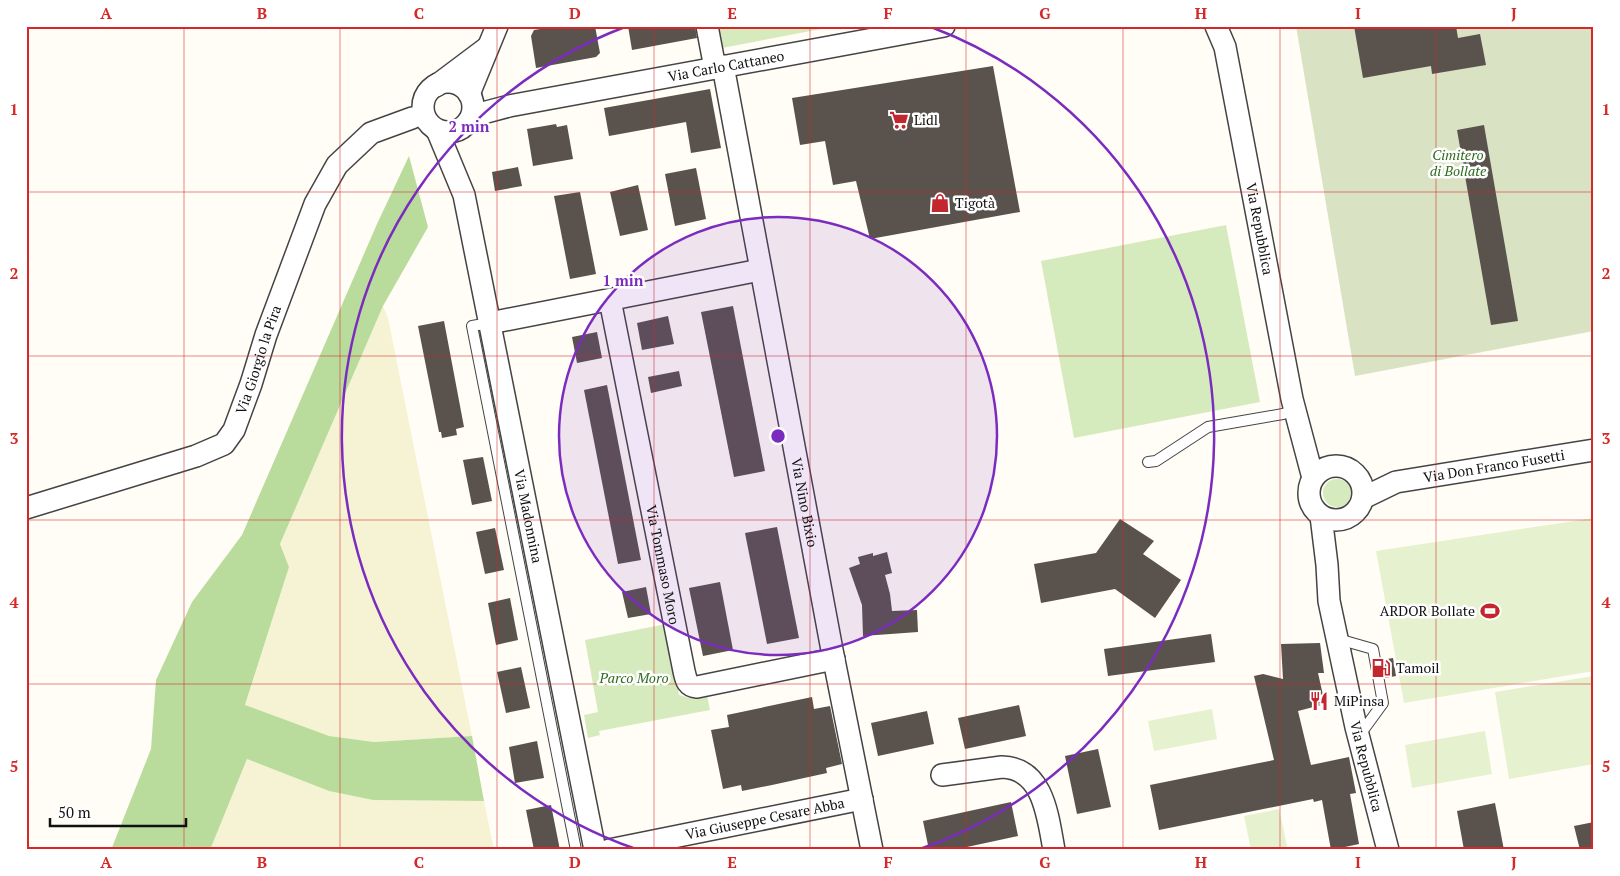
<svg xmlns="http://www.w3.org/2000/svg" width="1620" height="876" font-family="'PT Serif',serif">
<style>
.farmland{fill:#f6f3d4}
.green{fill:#d5ebbd}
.forest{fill:#b9dc9c}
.cemetery{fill:#d9e3c4}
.pitch{fill:#e6f2cf}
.building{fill:#5a524d}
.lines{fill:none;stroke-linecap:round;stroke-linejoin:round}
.lane-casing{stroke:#444;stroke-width:12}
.street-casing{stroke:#444;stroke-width:24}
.lane{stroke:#fff;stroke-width:10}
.street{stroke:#fff;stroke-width:21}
.grid{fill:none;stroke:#d62828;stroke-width:1;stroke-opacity:0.55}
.ring{fill:none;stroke:#7b2cbf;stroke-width:2.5}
.labels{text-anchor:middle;stroke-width:5;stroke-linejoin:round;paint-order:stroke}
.street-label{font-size:14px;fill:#111;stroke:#fff}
.poi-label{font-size:14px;fill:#111;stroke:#fff;text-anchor:start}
.park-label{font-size:14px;font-style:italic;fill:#2f6b1f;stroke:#fff}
.centre{fill:#7b2cbf;stroke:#fff;stroke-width:2.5}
.ring-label{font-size:15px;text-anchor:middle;font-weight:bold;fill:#7b2cbf;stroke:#fff;stroke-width:5;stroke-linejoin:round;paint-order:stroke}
.neatline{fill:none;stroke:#d62828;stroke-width:2}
.grid-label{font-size:16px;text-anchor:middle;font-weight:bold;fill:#d62828}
</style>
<rect width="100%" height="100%" fill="#fffdf5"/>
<g class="farmland">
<polygon points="383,306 388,318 472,736 374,742 329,736 245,706 289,567 280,544"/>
<polygon points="247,759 329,791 373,800 484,801 494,850 210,850"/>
</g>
<g class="green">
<polygon points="718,26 837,26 722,48"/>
<polygon points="1226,225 1260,402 1074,438 1041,261"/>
<circle cx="1337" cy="493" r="14"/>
<polygon points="666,624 679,695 690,698 707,695 710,710 599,731 600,735 588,738 584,715 598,712 585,640"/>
</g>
<polygon class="forest" points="409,156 428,227 383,306 280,544 289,567 245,705 329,736 374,742 472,736 484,801 373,800 329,791 247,759 210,850 111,850 151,749 156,680 192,602 242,535 377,224"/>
<polygon class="cemetery" points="1296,26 1594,26 1594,331 1355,376"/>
<g class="pitch">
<polygon points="1594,518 1594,671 1404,703 1376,551"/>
<polygon points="1594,676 1594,764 1509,779 1495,692"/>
<polygon points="1212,709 1217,739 1154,751 1148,721"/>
<polygon points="1485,731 1492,774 1412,788 1405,745"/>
<polygon points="1279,809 1288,850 1251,850 1244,816"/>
</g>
<g class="building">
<polygon points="558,26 595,26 600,53 596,57 536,68 531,36 534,30"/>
<polygon points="628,26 695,26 697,38 632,50"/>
<polygon points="1354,26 1456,26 1458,38 1480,34 1486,65 1432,74 1431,66 1363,78"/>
<polygon points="993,66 1020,212 870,239 856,181 833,185 825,141 800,145 792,98"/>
<polygon points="710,89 721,148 691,153 686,122 609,136 604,108"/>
<polygon points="556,124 557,127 567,125 573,159 533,166 527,129"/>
<polygon points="1484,125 1518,321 1491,325 1457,130"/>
<polygon points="518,167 522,186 495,191 492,172"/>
<polygon points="696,168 706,219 675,226 665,174"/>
<polygon points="638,185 648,230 620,236 610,192"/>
<polygon points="580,192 596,274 570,279 554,196"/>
<polygon points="733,306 765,471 734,477 701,312"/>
<polygon points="668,316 674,344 642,350 637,323"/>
<polygon points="444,321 464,427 456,429 457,435 442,438 441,432 439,432 418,326"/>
<polygon points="597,332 602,358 577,363 572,337"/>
<polygon points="679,371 682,386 651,393 648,377"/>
<polygon points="607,385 641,560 618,564 584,390"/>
<polygon points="483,457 492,501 472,505 463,460"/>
<polygon points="1120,519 1154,541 1143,554 1181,580 1155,618 1115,589 1041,603 1034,564 1096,553"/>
<polygon points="777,527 799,638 767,644 745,533"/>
<polygon points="495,528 504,570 485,574 476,532"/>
<polygon points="887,552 892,573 885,575 890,594 892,611 917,610 918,632 863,636 862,605 849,568 860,564 858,557 873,553 873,556"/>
<polygon points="720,582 733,650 703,656 689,588"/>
<polygon points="646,587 651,614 628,618 622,592"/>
<polygon points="510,598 518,640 496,645 488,603"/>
<polygon points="1211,634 1215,662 1108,676 1104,649"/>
<polygon points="1320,643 1324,673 1318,673 1325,704 1298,711 1311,765 1349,757 1356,793 1350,794 1359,844 1331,850 1322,800 1314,802 1313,799 1159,830 1150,785 1274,760 1254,676 1263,674 1283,679 1281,644"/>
<polygon points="1393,658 1396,676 1385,678 1382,660"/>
<polygon points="521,667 530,708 506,713 497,672"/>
<polygon points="812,697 814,709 830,706 842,764 826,768 827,773 772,785 742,791 741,785 723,789 711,730 729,727 727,715"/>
<polygon points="1019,705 1026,736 965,749 958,718"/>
<polygon points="927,711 934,744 878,756 871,723"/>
<polygon points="537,741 544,778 515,783 509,747"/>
<polygon points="1098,749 1111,807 1077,814 1065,756"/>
<polygon points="1011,802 1018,836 953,850 929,850 923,821"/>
<polygon points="1495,803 1504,850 1464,850 1457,811"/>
<polygon points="551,805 560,850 534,850 526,810"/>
<polygon points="1594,822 1594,850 1580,850 1574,826"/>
</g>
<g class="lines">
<g class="lane-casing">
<g id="lane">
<polyline points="490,323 472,326 576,850"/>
<polyline points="1148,462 1156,461 1208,427 1283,414 1295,410"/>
<polyline points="1338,639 1373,649 1383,703 1359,736"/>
</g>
</g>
<g class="street-casing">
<g id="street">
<polyline points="707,26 715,68"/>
<path id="s1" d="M1216 26 1225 47 1292 399 1313 478"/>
<path id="s2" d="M723 66 832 650 872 850"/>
<circle cx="448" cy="107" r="25"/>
<polyline points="436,86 488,47"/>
<polyline points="469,94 497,26"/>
<path id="s3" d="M469 121 479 114 509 106 944 26"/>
<path id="s4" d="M437 130 464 195 595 850"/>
<path id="s5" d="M610 300 684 671C686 680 687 686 697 687L834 659"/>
<polyline points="490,323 760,270"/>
<circle cx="1336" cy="493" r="27"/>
<path id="s6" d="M1363 498 1396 482 1594 450"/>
<path id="s7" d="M26 508 196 456 224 444 234 430 251 384 266 335 315 204 337 165 371 133 412 118"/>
<path id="s8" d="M1321 516 1327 565 1329 601 1356 727 1388 850"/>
<path d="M942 775 1002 767C1044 768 1048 818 1054 850"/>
<path id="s9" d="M609 850 862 799"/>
</g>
</g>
<use href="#lane" class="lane"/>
<use href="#street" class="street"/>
</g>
<path class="grid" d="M184 26V850M340 26V850M497 26V850M654 26V850M810 26V850M966 26V850M1123 26V850M1280 26V850M1436 26V850M26 192H1594M26 356H1594M26 520H1594M26 684H1594"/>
<circle cx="778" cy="436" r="219" fill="#7b2cbf" fill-opacity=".12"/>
<g class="ring">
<circle cx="778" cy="436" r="219"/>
<path d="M636 849A437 437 0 0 1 625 27M931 27A437 437 0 0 1 920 849"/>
</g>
<defs>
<g id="supermarket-bare" transform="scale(1.5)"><path d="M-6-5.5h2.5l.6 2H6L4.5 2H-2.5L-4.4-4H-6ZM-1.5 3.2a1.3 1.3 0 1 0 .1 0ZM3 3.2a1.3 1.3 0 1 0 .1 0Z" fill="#c4262e" stroke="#fff" stroke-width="2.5" paint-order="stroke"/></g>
<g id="shop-bare" transform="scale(1.5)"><path d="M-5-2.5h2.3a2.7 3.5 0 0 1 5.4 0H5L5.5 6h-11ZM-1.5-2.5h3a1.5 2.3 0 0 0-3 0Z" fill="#c4262e" stroke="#fff" stroke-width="2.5" paint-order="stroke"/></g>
<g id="stadium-bare" transform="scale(1.5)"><path d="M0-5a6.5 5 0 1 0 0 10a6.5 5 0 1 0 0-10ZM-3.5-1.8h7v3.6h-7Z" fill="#c4262e" stroke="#fff" stroke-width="2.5" paint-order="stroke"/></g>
<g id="fuel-bare" transform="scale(1.5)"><path d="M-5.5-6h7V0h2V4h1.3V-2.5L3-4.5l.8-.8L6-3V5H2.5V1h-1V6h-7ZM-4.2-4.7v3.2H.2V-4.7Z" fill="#c4262e" stroke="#fff" stroke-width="2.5" paint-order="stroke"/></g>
<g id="restaurant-bare" transform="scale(1.5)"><path d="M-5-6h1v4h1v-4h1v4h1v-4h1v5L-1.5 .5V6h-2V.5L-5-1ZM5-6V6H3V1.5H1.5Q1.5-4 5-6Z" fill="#c4262e" stroke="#fff" stroke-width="2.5" paint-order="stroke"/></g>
</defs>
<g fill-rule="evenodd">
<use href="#supermarket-bare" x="899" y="120"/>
<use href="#shop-bare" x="940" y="203"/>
<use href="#stadium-bare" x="1490" y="611"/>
<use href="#fuel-bare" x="1381" y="668"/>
<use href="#restaurant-bare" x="1319" y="701"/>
</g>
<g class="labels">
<g class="street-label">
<text dy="5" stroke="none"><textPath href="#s3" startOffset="264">Via Carlo Cattaneo</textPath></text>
<text dy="5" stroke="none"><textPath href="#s1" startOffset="208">Via Repubblica</textPath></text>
<text dy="5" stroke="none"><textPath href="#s7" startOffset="300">Via Giorgio la Pira</textPath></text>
<text dy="5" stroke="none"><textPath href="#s6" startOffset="136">Via Don Franco Fusetti</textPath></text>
<text dy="5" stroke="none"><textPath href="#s2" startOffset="444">Via Nino Bixio</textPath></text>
<text dy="5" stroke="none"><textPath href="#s4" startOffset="398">Via Madonnina</textPath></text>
<text dy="5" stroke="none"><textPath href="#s5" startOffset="270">Via Tommaso Moro</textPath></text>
<text dy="5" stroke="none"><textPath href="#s8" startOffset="255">Via Repubblica</textPath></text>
<text dy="5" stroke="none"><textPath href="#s9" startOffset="159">Via Giuseppe Cesare Abba</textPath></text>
</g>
<g class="poi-label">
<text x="914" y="125">Lidl</text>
<text x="955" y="208">Tigotà</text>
<text x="1475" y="616" text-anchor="end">ARDOR Bollate</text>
<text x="1396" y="673">Tamoil</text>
<text x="1334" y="706">MiPinsa</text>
</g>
<g class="park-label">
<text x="1458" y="160">Cimitero<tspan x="1458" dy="16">di Bollate</tspan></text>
<text x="634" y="683">Parco Moro</text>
</g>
</g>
<circle cx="778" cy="436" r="8" class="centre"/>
<g class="ring-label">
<text x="469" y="132">2 min</text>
<text x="623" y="286">1 min</text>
</g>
<rect width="1620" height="876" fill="none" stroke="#ffffff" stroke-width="55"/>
<path d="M50 818v8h136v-8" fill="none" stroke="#111111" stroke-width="2.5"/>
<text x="58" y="818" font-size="15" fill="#111111" stroke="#ffffff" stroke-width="4" paint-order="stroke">50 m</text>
<rect x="28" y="28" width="1564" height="820" class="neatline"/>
<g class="grid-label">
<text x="106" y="19">A</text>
<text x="262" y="19">B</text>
<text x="419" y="19">C</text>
<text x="575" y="19">D</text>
<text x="732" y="19">E</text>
<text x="888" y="19">F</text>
<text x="1045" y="19">G</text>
<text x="1201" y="19">H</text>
<text x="1358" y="19">I</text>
<text x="1514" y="19">J</text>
<text x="14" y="115">1</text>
<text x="1606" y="115">1</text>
<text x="14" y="279">2</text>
<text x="1606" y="279">2</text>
<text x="14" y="444">3</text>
<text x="1606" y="444">3</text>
<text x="14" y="608">4</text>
<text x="1606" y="608">4</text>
<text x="14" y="772">5</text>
<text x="1606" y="772">5</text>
<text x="106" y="868">A</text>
<text x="262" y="868">B</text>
<text x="419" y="868">C</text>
<text x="575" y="868">D</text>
<text x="732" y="868">E</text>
<text x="888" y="868">F</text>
<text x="1045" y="868">G</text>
<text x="1201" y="868">H</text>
<text x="1358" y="868">I</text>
<text x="1514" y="868">J</text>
</g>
</svg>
